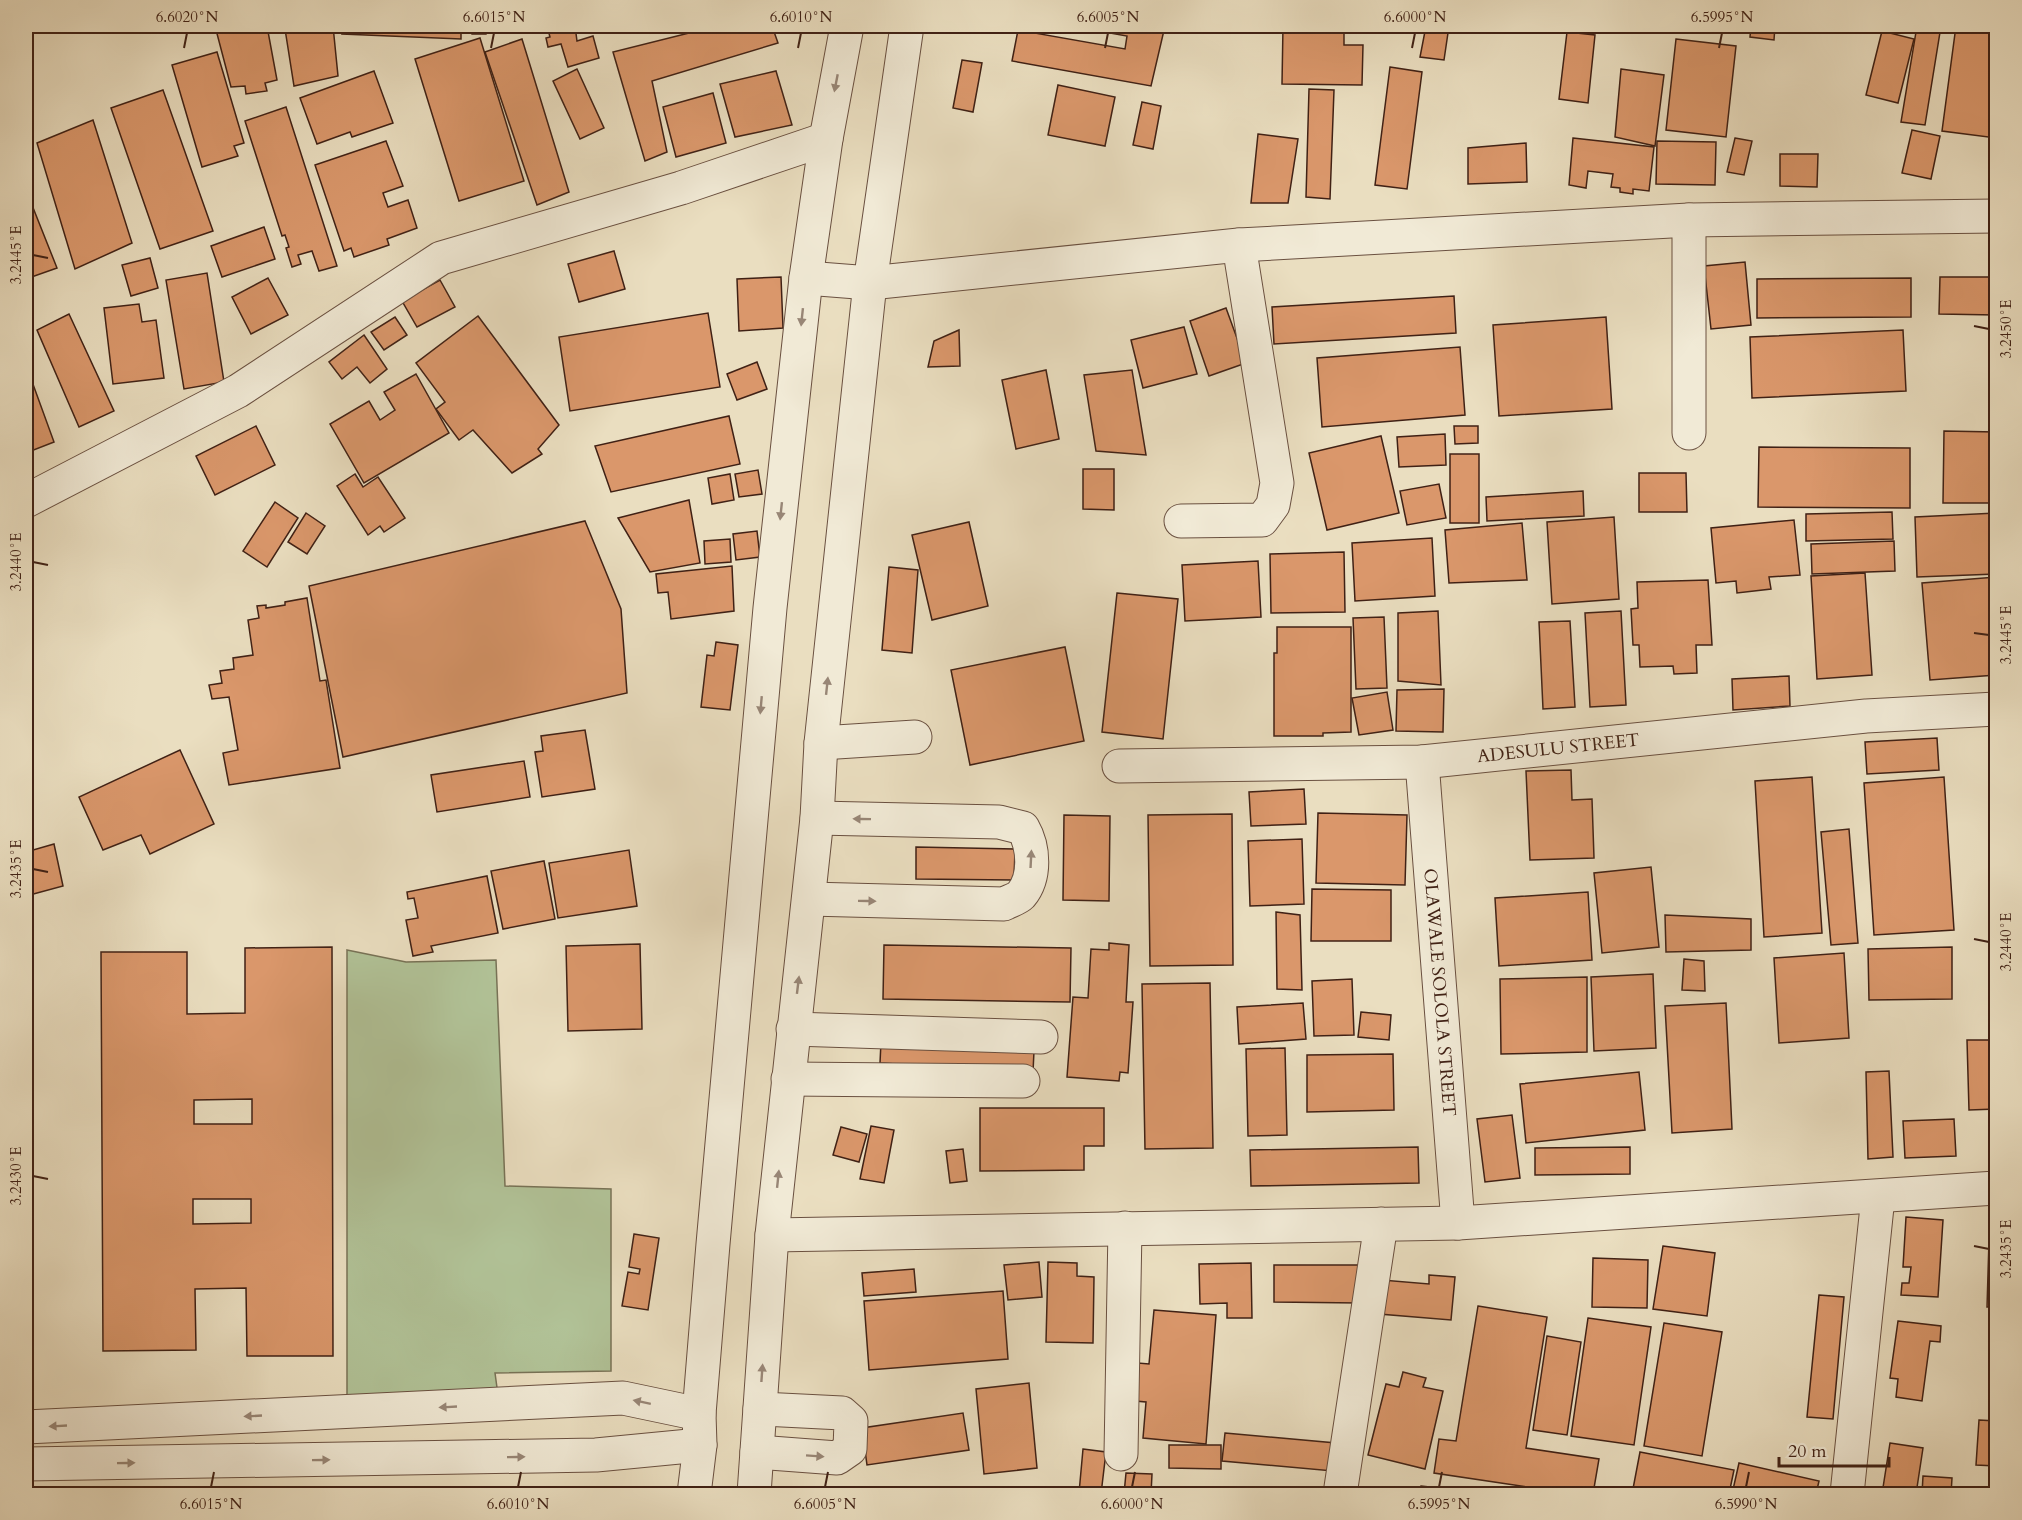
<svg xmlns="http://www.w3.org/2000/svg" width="2022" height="1520" font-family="Cardo,serif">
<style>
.green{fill:#b1c297;stroke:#787256;stroke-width:1.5}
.building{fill:#da976b;stroke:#402115;stroke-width:1.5;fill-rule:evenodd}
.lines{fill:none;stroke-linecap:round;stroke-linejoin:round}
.minor-casing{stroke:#6a5040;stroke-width:35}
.minor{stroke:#f1ead6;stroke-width:33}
.oneway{fill:#988676}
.ticks{fill:none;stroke:#402115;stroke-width:2}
.labels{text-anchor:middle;stroke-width:4.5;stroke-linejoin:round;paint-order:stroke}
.street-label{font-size:18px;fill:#402115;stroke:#f1ead6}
.neatline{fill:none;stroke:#402115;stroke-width:2}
.ticks-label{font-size:15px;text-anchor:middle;fill:#402115}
</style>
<rect width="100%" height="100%" fill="#eadec0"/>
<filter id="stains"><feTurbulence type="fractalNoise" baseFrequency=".00333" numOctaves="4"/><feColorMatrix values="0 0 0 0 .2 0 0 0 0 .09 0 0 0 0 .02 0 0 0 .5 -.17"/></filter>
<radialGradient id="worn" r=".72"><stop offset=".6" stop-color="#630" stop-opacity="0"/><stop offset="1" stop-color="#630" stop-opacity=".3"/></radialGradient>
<polygon class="green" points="347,950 406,962 496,960 505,1186 611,1189 611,1371 495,1373 498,1395 347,1395"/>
<g class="building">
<polygon points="215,26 267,26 277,80 265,83 267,91 246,94 245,86 231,87"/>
<polygon points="307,26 333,26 338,76 294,86 285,29"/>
<polygon points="344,26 461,26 461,39 342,34"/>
<polygon points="471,26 487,26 486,34 472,34"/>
<polygon points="547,26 575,26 577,41 593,36 599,58 568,67 561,44 548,47 546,38 550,37"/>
<polygon points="596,26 622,26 597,32"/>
<polygon points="717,26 772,26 778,43 652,81 667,152 645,161 613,52"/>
<polygon points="1071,26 1165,26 1151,86 1012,61 1018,30 1125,49 1127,36"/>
<polygon points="1283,26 1344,26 1344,45 1363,45 1362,85 1282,84"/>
<polygon points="1426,26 1449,26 1444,60 1420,57"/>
<polygon points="1751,26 1775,26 1774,40 1750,37"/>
<polygon points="1819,26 1878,26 1877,31"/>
<polygon points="1917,26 1941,26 1925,125 1901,122"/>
<polygon points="1956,26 1996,26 1996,51 1994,51 1991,73 1996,74 1996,138 1942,131"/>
<polygon points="1882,31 1914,39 1898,103 1866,95"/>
<polygon points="1567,32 1595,35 1588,103 1559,99"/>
<polygon points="480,38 524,181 459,201 415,59"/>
<polygon points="522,39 569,192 537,205 485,52"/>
<polygon points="1676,39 1736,46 1726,137 1666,130"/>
<polygon points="217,52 244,143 234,146 238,156 202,167 172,65"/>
<polygon points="962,60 982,63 973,112 953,108"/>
<polygon points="1390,67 1422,72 1407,189 1375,185"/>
<polygon points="577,69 604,128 580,139 553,81"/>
<polygon points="1621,69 1664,75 1655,146 1615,137"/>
<polygon points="374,71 393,123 352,137 350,132 317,144 300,98"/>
<polygon points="776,71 792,125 735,137 720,84"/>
<polygon points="1058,85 1115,97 1105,146 1048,135"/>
<polygon points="1309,89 1334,90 1330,199 1306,197"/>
<polygon points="163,90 213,231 160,249 111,108"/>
<polygon points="713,93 726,143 676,157 663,107"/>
<polygon points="1142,102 1161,106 1153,149 1133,145"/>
<polygon points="286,107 337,266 319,271 312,251 298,255 301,264 292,267 286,248 289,247 285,235 282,236 245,121"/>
<polygon points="93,120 132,243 75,269 37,143"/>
<polygon points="1912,130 1940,136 1931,179 1902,173"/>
<polygon points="1258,134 1298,139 1288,203 1251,203"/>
<polygon points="1573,138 1654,147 1649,191 1633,189 1633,194 1620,192 1620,188 1611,187 1613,174 1588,171 1586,188 1569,185"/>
<polygon points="1735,138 1752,141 1744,175 1727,172"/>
<polygon points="386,141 403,186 383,193 388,207 408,200 417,228 387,239 389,245 354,257 351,248 344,251 315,165"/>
<polygon points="1657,141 1716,142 1715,185 1656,184"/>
<polygon points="1526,143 1527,182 1468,184 1468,148"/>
<polygon points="1780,154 1818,154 1817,187 1780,186"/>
<polygon points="26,190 57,268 26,279"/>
<polygon points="264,227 275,259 222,277 211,246"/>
<polygon points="614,251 625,289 579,302 568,264"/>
<polygon points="150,258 158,288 131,296 122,265"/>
<polygon points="1745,262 1751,325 1711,329 1704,266"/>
<polygon points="207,273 224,382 184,389 166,280"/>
<polygon points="781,277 783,328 739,331 737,279"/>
<polygon points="1940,277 1996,277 1996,315 1939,314"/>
<polygon points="268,278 288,315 251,334 232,297"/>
<polygon points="1911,278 1911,317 1757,318 1757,279"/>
<polygon points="440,280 455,307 417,327 402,301"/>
<polygon points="1454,296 1456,333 1274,344 1272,307"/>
<polygon points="139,304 142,322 156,320 164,378 113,384 104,308"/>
<polygon points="1226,308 1246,363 1209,376 1190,321"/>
<polygon points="708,313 720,387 570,411 559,337"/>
<polygon points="69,314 114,411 79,427 37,330"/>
<polygon points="478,316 559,425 538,449 542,454 512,473 473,430 459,440 436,409 445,402 416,363"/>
<polygon points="395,317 407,335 384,350 371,332"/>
<polygon points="1606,317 1612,409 1499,416 1493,325"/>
<polygon points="1184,327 1197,374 1143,388 1131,340"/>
<polygon points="959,330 960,366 928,367 934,341"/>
<polygon points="1903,330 1906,391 1752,398 1750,337"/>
<polygon points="364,335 387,369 370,383 357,367 342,379 329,362"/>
<polygon points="1460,347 1465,415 1322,427 1317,358"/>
<polygon points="757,362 767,389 737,400 727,374"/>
<polygon points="26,365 54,442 26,453"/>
<polygon points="1046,370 1059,439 1016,449 1002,380"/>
<polygon points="1132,370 1146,455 1096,451 1084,375"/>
<polygon points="416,374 449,433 364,483 330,424 369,401 380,420 395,410 384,392"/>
<polygon points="729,416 740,464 611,492 595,446"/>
<polygon points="256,426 275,465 215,495 196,456"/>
<polygon points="1454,426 1478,426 1478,443 1455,444"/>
<polygon points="1944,431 1996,432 1996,503 1943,503"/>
<polygon points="1445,434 1446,465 1399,467 1397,437"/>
<polygon points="1381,436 1399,513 1327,530 1309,453"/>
<polygon points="1759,447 1910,448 1910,508 1758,507"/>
<rect x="1450" y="454" width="29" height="69"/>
<polygon points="1083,469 1114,469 1114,510 1083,509"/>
<polygon points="758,470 762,494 739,497 735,474"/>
<polygon points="1639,473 1686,473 1687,512 1639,512"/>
<polygon points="355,474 363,487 378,477 405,518 384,532 380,526 368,535 337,486"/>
<polygon points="730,474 734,500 712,504 708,478"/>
<polygon points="1439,484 1446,518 1407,525 1400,491"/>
<polygon points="1583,491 1584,516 1487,521 1486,497"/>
<polygon points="689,500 700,563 650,572 618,518"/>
<polygon points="275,502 298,518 267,567 243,551"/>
<polygon points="1892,512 1893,539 1806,541 1806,514"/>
<polygon points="306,513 325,526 307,554 288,542"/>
<polygon points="1996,513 1996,574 1917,577 1915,517"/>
<polygon points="1614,517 1619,599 1552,604 1547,522"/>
<polygon points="1794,520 1800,575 1769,577 1771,589 1737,593 1736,581 1716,583 1711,528"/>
<polygon points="585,521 621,609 627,693 343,757 309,586"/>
<polygon points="969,522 988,606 932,620 912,535"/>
<polygon points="1522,523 1527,580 1449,583 1445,530"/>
<polygon points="757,531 760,557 736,560 733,534"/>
<polygon points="1432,538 1435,596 1355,601 1352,543"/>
<polygon points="730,539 731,562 705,564 704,541"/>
<polygon points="1894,541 1895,571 1812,574 1811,544"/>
<polygon points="1344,552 1345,612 1271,613 1270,554"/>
<polygon points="1258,561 1261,617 1185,621 1182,565"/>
<polygon points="732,566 734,611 671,619 668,592 658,593 656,574"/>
<polygon points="889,567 918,570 912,653 882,650"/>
<polygon points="1865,573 1872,675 1817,679 1811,576"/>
<polygon points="1996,577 1996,675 1930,680 1922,583"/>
<polygon points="1708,580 1712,645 1696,645 1697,673 1674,674 1673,666 1640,667 1639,645 1633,645 1631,609 1638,608 1637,582"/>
<polygon points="1117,593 1178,599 1163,739 1102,732"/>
<polygon points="307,598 320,681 326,680 340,768 229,785 223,753 238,750 229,697 212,699 209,685 222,683 220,671 234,669 233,658 253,655 248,620 259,618 257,606 266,605 266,608 285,605 285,602"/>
<polygon points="1438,611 1441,685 1398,681 1398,613"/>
<polygon points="1621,611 1626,705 1590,707 1585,613"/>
<polygon points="1384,617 1387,688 1356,689 1353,618"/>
<polygon points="1570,621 1575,707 1543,709 1539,622"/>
<polygon points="1277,627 1351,627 1351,732 1323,733 1323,736 1274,736 1274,653 1277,653"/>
<polygon points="716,642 738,645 730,710 701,707 707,655 714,656"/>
<polygon points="1065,647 1084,741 970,765 951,670"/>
<polygon points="1789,676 1790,706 1733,710 1732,679"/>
<polygon points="1444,689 1443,732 1396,731 1397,690"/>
<polygon points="1387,692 1393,730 1359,735 1352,698"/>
<polygon points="585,730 595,789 542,797 535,752 543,751 541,736"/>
<polygon points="1937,738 1939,770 1867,774 1865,742"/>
<polygon points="180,750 214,824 150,854 141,835 103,850 79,797"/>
<polygon points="524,761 530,797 437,812 431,775"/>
<polygon points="1571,770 1572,800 1592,799 1594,858 1530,860 1526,771"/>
<polygon points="1812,777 1822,933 1764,937 1755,781"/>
<polygon points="1944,777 1954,930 1874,935 1864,783"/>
<polygon points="1304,789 1306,824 1251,826 1249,792"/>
<polygon points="1318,813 1407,815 1405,885 1316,883"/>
<polygon points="1232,814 1233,965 1150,966 1148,815"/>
<polygon points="1064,815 1110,816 1109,901 1063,900"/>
<polygon points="1849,829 1858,943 1831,945 1821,832"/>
<polygon points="1302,839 1304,904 1250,906 1248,841"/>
<polygon points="54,844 63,886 26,896 26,852"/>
<polygon points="916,847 1015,849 1014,880 916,879"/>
<polygon points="629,850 637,906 558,918 549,863"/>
<polygon points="544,861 555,919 503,929 491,871"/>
<polygon points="1651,867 1659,947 1602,953 1594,873"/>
<polygon points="487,876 498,933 431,946 433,952 413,956 406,920 418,918 414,898 408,899 407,892"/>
<polygon points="1312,889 1391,890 1391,941 1311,941"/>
<polygon points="1588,892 1592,960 1499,966 1495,898"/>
<polygon points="1276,912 1300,915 1302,990 1277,989"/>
<polygon points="1665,915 1751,919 1751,950 1666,952"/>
<polygon points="1109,943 1129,945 1126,1002 1133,1002 1128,1073 1120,1072 1119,1081 1067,1077 1073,997 1088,998 1091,949 1109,950"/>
<polygon points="640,944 642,1029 568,1031 566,946"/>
<polygon points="884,945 1071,948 1070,1002 883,999"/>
<path d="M332 947 333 1356H247L246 1288 195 1289 196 1350 103 1351 101 952H187V1014L245 1013V948ZM252 1099V1124H194V1100ZM193 1199H251V1223L193 1224Z"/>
<polygon points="1952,947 1952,999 1869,1000 1868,949"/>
<polygon points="1844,953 1849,1038 1779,1043 1774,958"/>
<polygon points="1684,959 1704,961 1705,991 1682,990"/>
<polygon points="1653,974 1656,1048 1594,1051 1591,977"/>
<polygon points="1587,977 1587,1052 1501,1054 1500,979"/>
<polygon points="1352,979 1354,1035 1314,1036 1312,981"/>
<polygon points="1210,983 1213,1148 1145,1149 1142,984"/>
<polygon points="1303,1003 1306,1039 1239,1044 1237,1007"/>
<polygon points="1726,1003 1732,1129 1672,1133 1665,1006"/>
<polygon points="1361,1012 1391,1015 1389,1040 1358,1037"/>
<polygon points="1967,1040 1996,1040 1996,1109 1969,1110"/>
<polygon points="881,1042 1034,1051 1033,1072 880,1063"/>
<polygon points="1285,1048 1287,1135 1248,1136 1246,1049"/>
<polygon points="1393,1054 1394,1110 1307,1112 1307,1055"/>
<polygon points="1889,1071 1893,1157 1868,1159 1866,1072"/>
<polygon points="1639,1072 1645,1130 1526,1143 1520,1084"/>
<polygon points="980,1108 1104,1108 1104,1146 1084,1146 1084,1170 980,1171"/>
<polygon points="1512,1115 1520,1178 1485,1182 1477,1119"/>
<polygon points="1954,1119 1956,1156 1905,1158 1903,1121"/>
<polygon points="871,1126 894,1130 884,1183 860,1179"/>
<polygon points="841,1127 867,1134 859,1162 833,1155"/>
<polygon points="1418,1147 1419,1183 1251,1186 1250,1150"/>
<polygon points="1630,1147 1630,1174 1535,1175 1535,1148"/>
<polygon points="963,1149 967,1181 950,1183 946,1151"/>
<polygon points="1990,1208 1996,1208 1996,1307 1987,1307"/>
<polygon points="1906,1217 1943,1220 1938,1297 1901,1295 1902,1283 1909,1283 1911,1267 1903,1267"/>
<polygon points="634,1234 659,1238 648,1310 622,1306 628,1272 639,1274 640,1269 629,1267"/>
<polygon points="1663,1246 1715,1253 1707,1316 1653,1309"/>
<polygon points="1593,1258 1648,1260 1647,1308 1592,1307"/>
<polygon points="1039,1262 1042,1297 1008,1300 1004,1265"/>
<polygon points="1048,1262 1077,1263 1077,1276 1094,1277 1093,1343 1046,1342"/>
<polygon points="1251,1263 1252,1318 1227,1318 1227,1303 1200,1304 1199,1264"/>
<polygon points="1274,1265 1359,1265 1359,1303 1274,1302"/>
<polygon points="914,1269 916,1292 864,1296 862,1273"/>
<polygon points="1429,1275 1455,1277 1451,1320 1379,1314 1382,1280 1429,1284"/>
<polygon points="1003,1291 1008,1359 869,1370 864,1301"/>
<polygon points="1819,1295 1844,1297 1833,1419 1807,1417"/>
<polygon points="1478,1306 1547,1317 1526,1448 1599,1459 1593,1494 1574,1494 1434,1473 1439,1439 1456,1441"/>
<polygon points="1154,1310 1216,1315 1206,1444 1143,1438 1146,1402 1135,1401 1138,1363 1149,1364"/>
<polygon points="1588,1318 1651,1327 1634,1445 1571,1436"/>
<polygon points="1898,1321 1941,1326 1940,1342 1930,1341 1922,1401 1896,1397 1898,1379 1890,1378"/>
<polygon points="1664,1323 1722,1332 1702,1456 1644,1446"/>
<polygon points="1547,1336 1581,1342 1567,1435 1533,1430"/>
<polygon points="1403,1372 1426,1378 1423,1387 1443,1391 1425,1469 1368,1455 1386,1384 1399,1387"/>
<polygon points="1029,1383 1037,1468 984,1474 976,1389"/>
<polygon points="963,1413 969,1450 867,1465 862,1428"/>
<polygon points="1979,1420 1996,1421 1996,1466 1976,1465"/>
<polygon points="1225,1433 1336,1443 1333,1471 1222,1461"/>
<polygon points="1890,1443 1923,1448 1916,1494 1882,1494"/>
<polygon points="1169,1445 1221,1445 1221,1469 1169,1468"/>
<polygon points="1083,1449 1106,1452 1101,1494 1079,1493"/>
<polygon points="1640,1452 1734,1470 1729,1494 1632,1494"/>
<polygon points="1739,1463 1819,1481 1816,1494 1732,1494"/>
<polygon points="1126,1473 1152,1474 1151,1494 1124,1494"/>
<polygon points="1923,1476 1952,1478 1951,1494 1922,1494"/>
<polygon points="1421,1486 1491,1494 1420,1494"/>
</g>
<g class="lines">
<g class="minor-casing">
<g id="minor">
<polyline points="806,278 870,283 1239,245 1689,220 1996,216"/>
<polyline points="1689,433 1689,220"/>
<polyline points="26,501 238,391 441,258 681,188 826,139"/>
<polyline points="1181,521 1262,520 1273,505 1277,483 1239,245"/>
<polyline points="821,743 915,737"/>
<path id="s1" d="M1422 762 1458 1223"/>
<path id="s2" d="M1119 766 1422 762 1866 716 1996 709"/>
<path d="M809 899 1004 904C1009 901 1017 899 1021 895 1036 877 1034 847 1023 828L999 822 817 818"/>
<polyline points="793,1029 1041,1037"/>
<polyline points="788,1079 1023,1081"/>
<polyline points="772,1235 1458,1223 1996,1188"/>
<polyline points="26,1427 623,1398 699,1414"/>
<polyline points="757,1452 837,1458 850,1449 851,1421 842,1413 760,1409"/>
<polyline points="1121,1454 1125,1228"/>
<polyline points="26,1464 596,1455 700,1445"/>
<polyline points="694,1494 700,1445 699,1414 713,1244 770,608 806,278 826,139 847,26"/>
<polyline points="754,1494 772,1235 817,818 821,743 870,283 907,26"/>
<polyline points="1340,1494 1381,1224"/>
<polyline points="1847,1494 1878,1197"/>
</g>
</g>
<use href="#minor" class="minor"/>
</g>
<defs><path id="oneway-solid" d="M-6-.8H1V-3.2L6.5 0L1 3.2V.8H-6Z" transform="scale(1.5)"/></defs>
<g class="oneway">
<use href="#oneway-solid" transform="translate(836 83) rotate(101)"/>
<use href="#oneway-solid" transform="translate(802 317) rotate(96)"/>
<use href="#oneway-solid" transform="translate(781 511) rotate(96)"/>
<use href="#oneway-solid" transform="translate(827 686) rotate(-84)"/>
<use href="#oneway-solid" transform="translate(761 705) rotate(95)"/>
<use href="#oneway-solid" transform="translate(862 819) rotate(-179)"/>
<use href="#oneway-solid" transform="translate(1031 859) rotate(-87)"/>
<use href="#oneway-solid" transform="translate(867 901) rotate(1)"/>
<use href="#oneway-solid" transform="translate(798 985) rotate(-83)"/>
<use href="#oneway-solid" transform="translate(778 1179) rotate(-84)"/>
<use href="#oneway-solid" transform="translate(762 1373) rotate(-86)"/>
<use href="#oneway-solid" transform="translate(642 1402) rotate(-168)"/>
<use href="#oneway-solid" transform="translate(448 1407) rotate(177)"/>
<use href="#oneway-solid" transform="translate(253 1416) rotate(177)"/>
<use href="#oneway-solid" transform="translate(58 1426) rotate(177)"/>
<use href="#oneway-solid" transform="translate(815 1456) rotate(4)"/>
<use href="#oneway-solid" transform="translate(516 1457) rotate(-1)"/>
<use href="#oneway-solid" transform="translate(321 1460) rotate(-1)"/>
<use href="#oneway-solid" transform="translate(126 1463) rotate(-1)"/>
</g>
<path class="ticks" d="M184 48 187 33M491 48 494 33M798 48 801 33M1105 48 1108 33M1412 48 1415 33M1719 48 1722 33M33 255 48 258M1974 326 1989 329M33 562 48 565M1974 633 1989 635M33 869 48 872M1974 939 1989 942M33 1176 48 1179M1974 1246 1989 1249M211 1487 214 1472M518 1487 521 1472M825 1487 828 1472M1132 1487 1135 1472M1439 1487 1442 1472M1746 1487 1749 1472"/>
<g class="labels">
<g class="street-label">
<text dy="6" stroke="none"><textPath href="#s2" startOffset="440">ADESULU STREET</textPath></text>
<text dy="6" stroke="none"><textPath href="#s1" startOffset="231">OLAWALE SOLOLA STREET</textPath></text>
</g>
</g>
<rect width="2022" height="1520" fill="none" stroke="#eadec0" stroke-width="66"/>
<path d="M1779 1457v9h110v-9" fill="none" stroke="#402115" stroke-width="3"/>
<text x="1788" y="1457" font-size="18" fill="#402115" stroke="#f1ead6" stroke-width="4.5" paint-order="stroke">20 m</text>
<rect x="33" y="33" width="1956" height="1454" class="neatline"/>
<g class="ticks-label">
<text x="187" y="22">6.6020°N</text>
<text x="494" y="22">6.6015°N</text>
<text x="801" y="22">6.6010°N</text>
<text x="1108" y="22">6.6005°N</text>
<text x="1415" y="22">6.6000°N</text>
<text x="1722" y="22">6.5995°N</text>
<text transform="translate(16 255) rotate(-90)" y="5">3.2445°E</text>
<text transform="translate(2006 329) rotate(-90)" y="5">3.2450°E</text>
<text transform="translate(16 562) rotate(-90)" y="5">3.2440°E</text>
<text transform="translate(2006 635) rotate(-90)" y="5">3.2445°E</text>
<text transform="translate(16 869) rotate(-90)" y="5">3.2435°E</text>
<text transform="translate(2006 942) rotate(-90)" y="5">3.2440°E</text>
<text transform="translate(16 1176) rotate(-90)" y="5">3.2430°E</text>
<text transform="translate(2006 1249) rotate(-90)" y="5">3.2435°E</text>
<text x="211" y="1509">6.6015°N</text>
<text x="518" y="1509">6.6010°N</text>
<text x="825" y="1509">6.6005°N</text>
<text x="1132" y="1509">6.6000°N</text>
<text x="1439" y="1509">6.5995°N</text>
<text x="1746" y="1509">6.5990°N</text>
</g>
<rect width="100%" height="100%" filter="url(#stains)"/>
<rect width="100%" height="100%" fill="url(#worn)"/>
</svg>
